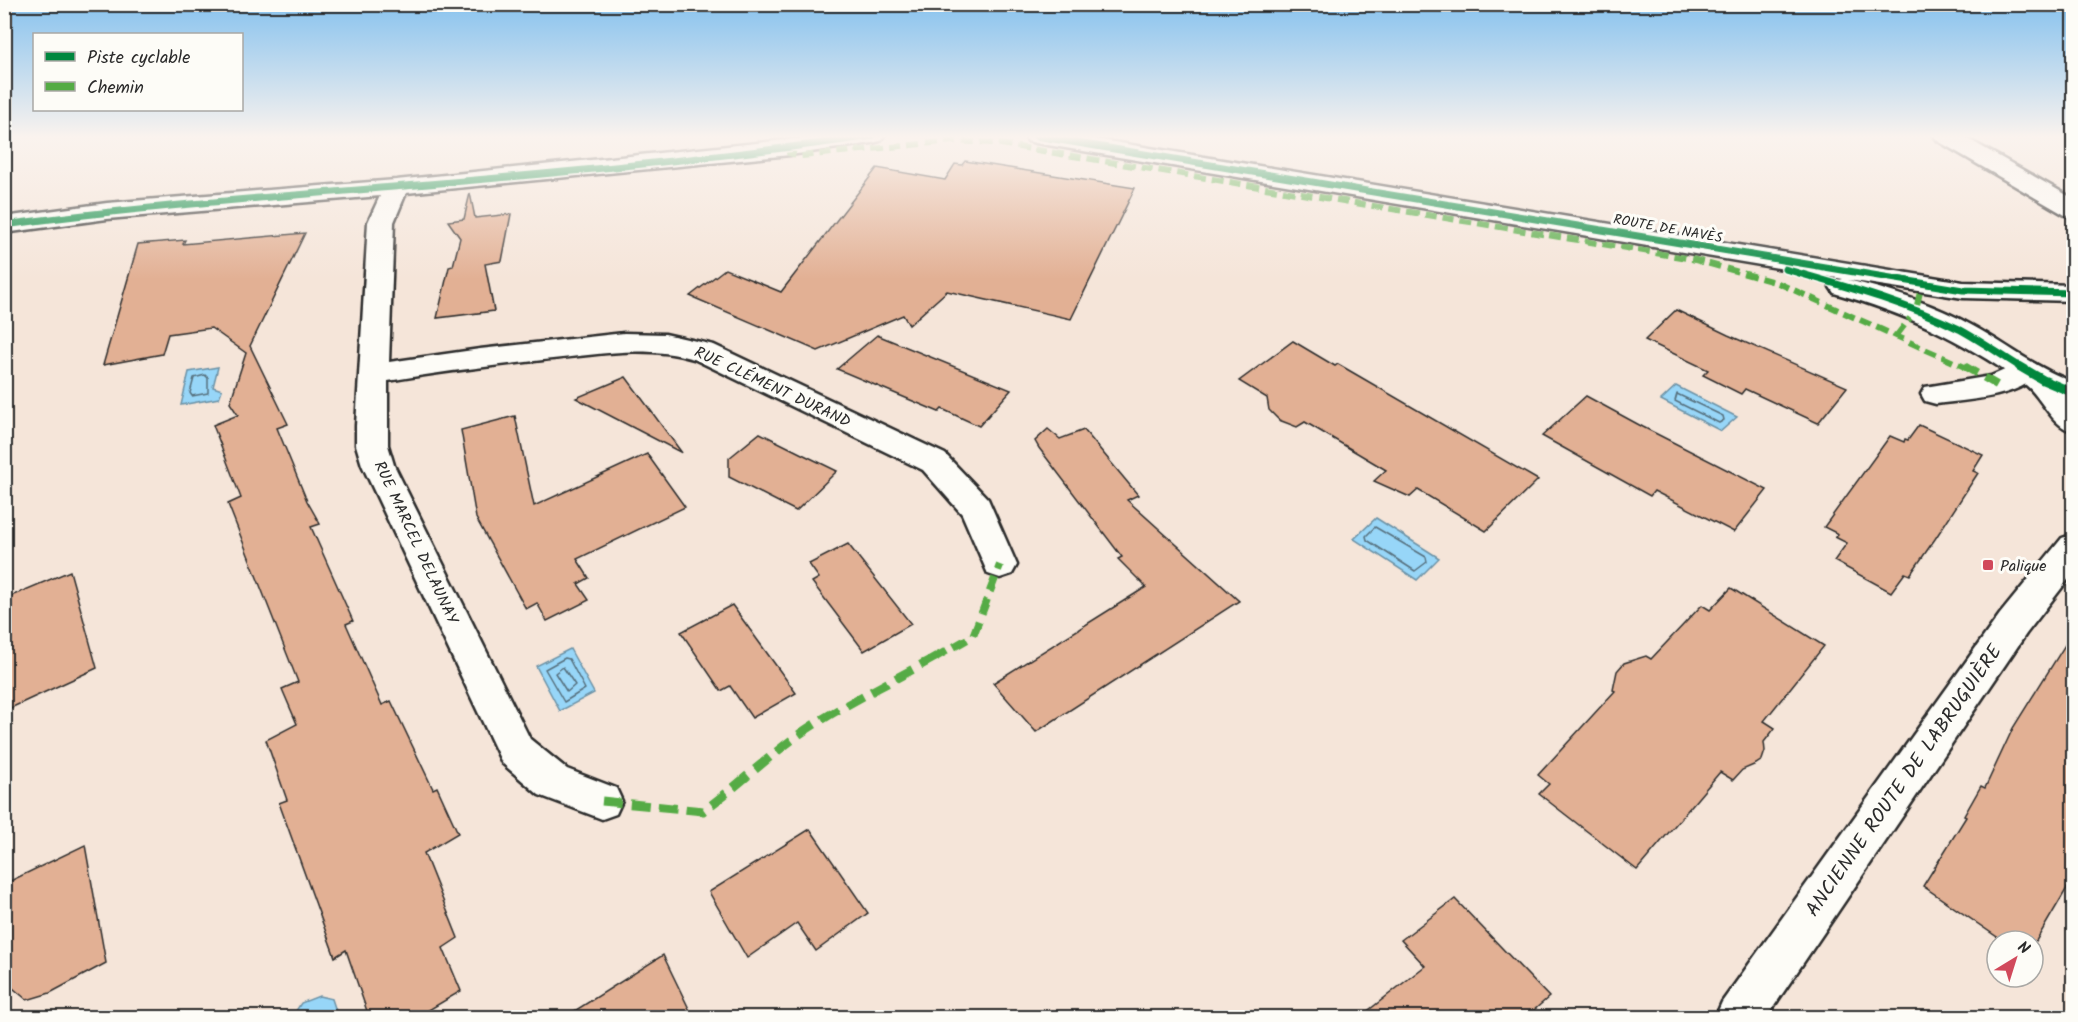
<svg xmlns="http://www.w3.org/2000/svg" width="2078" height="1022" font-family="Kalam,sans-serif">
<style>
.water{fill:#97d6f8;stroke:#6c92a6;stroke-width:1.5}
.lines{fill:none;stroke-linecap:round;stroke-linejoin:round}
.shore{stroke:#566f7d;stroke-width:1.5}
.building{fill:#e2b094;stroke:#2b2b2b;stroke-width:1.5}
.street-casing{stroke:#2b2b2b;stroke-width:5}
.secondary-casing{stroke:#2b2b2b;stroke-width:5}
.street{fill:#fdfcf7;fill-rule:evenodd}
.secondary{fill:#fdfcf7;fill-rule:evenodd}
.quiet-far2{stroke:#54ab44;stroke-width:6;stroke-dasharray:12 6;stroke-linecap:butt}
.quiet-far1{stroke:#54ab44;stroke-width:8;stroke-dasharray:15 8;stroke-linecap:butt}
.quiet{stroke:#54ab44;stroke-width:9;stroke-dasharray:19 9;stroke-linecap:butt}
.cycleway-far1-casing{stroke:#fdfcf7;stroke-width:10}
.cycleway-casing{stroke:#fdfcf7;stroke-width:13}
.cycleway-far1{stroke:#00873e;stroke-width:7}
.cycleway{stroke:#00873e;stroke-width:9}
.poi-dot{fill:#d1495b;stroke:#fdfcf7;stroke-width:2}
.labels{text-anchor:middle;stroke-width:6;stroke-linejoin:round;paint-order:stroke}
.far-street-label{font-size:14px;fill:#2b2b2b;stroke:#fdfcf7}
.street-label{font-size:16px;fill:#2b2b2b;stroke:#fdfcf7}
.poi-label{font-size:16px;fill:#2b2b2b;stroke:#fdfcf7;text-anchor:start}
.near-street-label{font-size:20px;fill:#2b2b2b;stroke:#fdfcf7}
</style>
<rect width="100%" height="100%" fill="#f5e5d9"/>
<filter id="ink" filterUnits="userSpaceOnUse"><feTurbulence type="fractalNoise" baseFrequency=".0167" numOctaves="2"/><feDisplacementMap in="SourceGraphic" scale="12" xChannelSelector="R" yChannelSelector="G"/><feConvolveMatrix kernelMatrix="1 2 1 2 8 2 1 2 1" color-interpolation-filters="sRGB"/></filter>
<g filter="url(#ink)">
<g class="water">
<polygon points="218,367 213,387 222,390 219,398 181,405 189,372"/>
<polygon points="1676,386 1737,417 1721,431 1661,400"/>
<polygon points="1376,518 1439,558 1417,580 1354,539"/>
<polygon points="570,649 594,693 560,711 536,666"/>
<polygon points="319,996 332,999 338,1017 292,1017 301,1003"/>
</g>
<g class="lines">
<g class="shore">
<polygon points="205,375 208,378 208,393 192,396 190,393 194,378"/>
<polygon points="1677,394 1723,416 1724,420 1719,423 1675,401"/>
<polygon points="1375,527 1426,557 1427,562 1415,571 1367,540 1366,536"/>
<polygon points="565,658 569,659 585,689 564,702 545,669"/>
<polygon points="563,667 575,685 567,692 555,673"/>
</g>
</g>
<g class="building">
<polygon points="965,161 1135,188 1071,319 947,291 909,325 903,315 818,351 690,296 725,269 781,292 877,168 945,180 955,164 962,165"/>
<polygon points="470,193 475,218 511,214 502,261 485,264 494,311 437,318 449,267 453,266 460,238 448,221 464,219"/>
<polygon points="305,233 250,346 288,424 277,428 307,501 320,524 311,527 353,621 346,624 382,705 391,701 433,789 437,787 458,833 424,853 458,938 443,948 461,991 417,1017 369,1017 346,950 335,957 279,803 287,800 266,740 297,724 282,689 298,682 228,504 241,498 213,425 238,415 230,403 246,353 211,328 168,334 162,354 103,365 138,244 185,240 183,244"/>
<polygon points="1676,310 1728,335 1847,387 1818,423 1745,389 1741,394 1703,375 1708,370 1645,340"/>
<polygon points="877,335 1011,390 979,426 942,409 939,412 837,369"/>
<polygon points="1293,341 1335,366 1338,364 1538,480 1486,531 1418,490 1410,497 1374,481 1386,470 1305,422 1297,427 1279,420 1269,410 1267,398 1239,381"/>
<polygon points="626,377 682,453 576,398"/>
<polygon points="1586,396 1643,427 1767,490 1734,532 1654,491 1650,496 1542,436"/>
<polygon points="515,416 534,506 647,454 685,507 577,559 589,578 578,584 589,600 547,621 537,603 526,609 476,518 461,430"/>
<polygon points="1919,425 1983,455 1973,471 1978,473 1935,539 1910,575 1905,573 1891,592 1834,561 1847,543 1835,537 1838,534 1824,527 1890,436 1904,442 1905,439 1908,440"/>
<polygon points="1048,429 1060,439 1084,430 1138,495 1127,500 1239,601 1036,732 993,683 1146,587 1118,559 1122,557 1039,448 1035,441"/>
<polygon points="760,433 800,453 837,471 796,511 729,477 729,458"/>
<polygon points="848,544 911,624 864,651 812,582 819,578 809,564"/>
<polygon points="70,571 97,668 4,711 4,599"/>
<polygon points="1731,588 1824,646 1764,721 1775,728 1764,742 1765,751 1762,760 1756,764 1742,770 1733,780 1720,772 1637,870 1539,794 1549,784 1538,775 1615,691 1613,690 1617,671 1624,663 1646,656 1651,659 1702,605 1710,610"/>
<polygon points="732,605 796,693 752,718 730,686 721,691 681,632"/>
<polygon points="2073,632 2073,878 2036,941 2003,941 1923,886 1966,817 1964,816 1981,786 1985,788 2013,728"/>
<polygon points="810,829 868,913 816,951 797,923 747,958 709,892"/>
<polygon points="85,845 106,963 50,993 27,1000 7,983 4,964 4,884"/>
<polygon points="1455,899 1549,997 1526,1017 1360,1017 1425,966 1401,940"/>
<polygon points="663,955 693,1017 565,1017"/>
</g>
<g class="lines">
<g class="street-casing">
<g id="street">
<path d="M824 136H884L880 141 872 143 790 155 406 193 394 222 389 362 480 349 624 333 665 334 714 345 945 454 988 499 1017 565 1012 574 1000 578 988 574 962 514 923 470 694 359C645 344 593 355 543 360 491 366 439 372 388 381V445L394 465 530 739 567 769 616 788 622 801 616 814 602 819 539 795 502 763 362 465 356 445V426L368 222 380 196 107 219 4 233V217L107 203 396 180Z"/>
<polygon points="1934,136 1963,136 2074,199 2074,217 2065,215 1938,141"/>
<path d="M2025 361 2035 364 2040 371C2023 398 1965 400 1936 404L1925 401 1921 394 1925 387 1991 376Z"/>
</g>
</g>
<g class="secondary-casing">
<g id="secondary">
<path d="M1024 136H1078L1963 282 2074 285V301L1963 298 1848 280C1890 290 1934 304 1973 326 2006 344 2037 369 2074 382V432C2049 425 2042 395 2022 382 1959 339 1908 314 1834 293L1830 287 1834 281 1843 279 1036 143 1028 141Z"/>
<polygon points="2074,534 2074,572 2026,634 1766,1018 1715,1018 1722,1002 2000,614 2062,538"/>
</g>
</g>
<use href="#street" class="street"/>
<use href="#secondary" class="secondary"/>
<g class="quiet-far2">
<polyline points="790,148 789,153 801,156 952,141 995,143 1692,259 1778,283 1967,368"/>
<polyline points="1917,305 1920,292"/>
<polyline points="1897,335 1910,318"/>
</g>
<g class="quiet-far1">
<polyline points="1964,366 1997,385"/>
<polyline points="934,658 973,636 1000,565"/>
</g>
<path class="quiet" d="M602 801 703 811C738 786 768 756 804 731 846 703 893 681 937 656"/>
<g class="cycleway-far1-casing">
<g id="cycleway-far1">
<polyline points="1036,136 1963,290 2074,293"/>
<path d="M4 225C133 207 263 198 393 187 553 174 713 159 872 136"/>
<path d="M1785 269C1844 286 1904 302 1959 329 1981 341 2001 355 2022 368"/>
</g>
</g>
<g class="cycleway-casing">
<polyline id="cycleway" points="2019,366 2043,380 2074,393"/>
</g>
<use href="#cycleway-far1" class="cycleway-far1"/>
<use href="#cycleway" class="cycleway"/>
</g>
</g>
<linearGradient id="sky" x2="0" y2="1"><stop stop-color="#87c2ee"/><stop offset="0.49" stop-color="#faf3ee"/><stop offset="1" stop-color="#faf3ee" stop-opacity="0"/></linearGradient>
<rect width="2078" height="279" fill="url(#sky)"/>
<rect class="poi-dot" x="1982" y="559" width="12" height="12" rx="3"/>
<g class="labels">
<g class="far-street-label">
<text transform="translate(1668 228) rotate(10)" y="5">ROUTE DE NAVÈS</text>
</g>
<g class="street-label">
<text transform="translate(773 386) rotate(25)" y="6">RUE CLÉMENT DURAND</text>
<text transform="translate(417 542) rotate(65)" y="6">RUE MARCEL DELAUNAY</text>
</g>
<g class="poi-label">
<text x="2000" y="571">Palique</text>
</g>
<g class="near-street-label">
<text transform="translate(1903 780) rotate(-55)" y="7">ANCIENNE ROUTE DE LABRUGUIÈRE</text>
</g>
</g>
<rect width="2078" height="1022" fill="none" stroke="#fdfcf7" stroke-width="24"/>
<rect x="12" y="12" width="2054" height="998" fill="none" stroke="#2b2b2b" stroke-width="2" filter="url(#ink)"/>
<rect x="33" y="33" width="210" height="78" fill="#fdfcf7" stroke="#a9a8a5" stroke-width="1.5"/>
<rect x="45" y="52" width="30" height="9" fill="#00873e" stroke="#a9a8a5" stroke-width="1.5"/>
<text x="87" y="63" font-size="18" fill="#2b2b2b">Piste cyclable</text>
<rect x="45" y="82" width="30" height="9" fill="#54ab44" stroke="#a9a8a5" stroke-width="1.5"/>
<text x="87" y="93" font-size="18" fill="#2b2b2b">Chemin</text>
<g transform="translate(2015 959) rotate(38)"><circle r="28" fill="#fdfcf7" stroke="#a9a8a5" stroke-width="1.5"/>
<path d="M0-4.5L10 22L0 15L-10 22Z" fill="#d1495b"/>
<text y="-9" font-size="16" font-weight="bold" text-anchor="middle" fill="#2b2b2b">N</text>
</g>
</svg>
